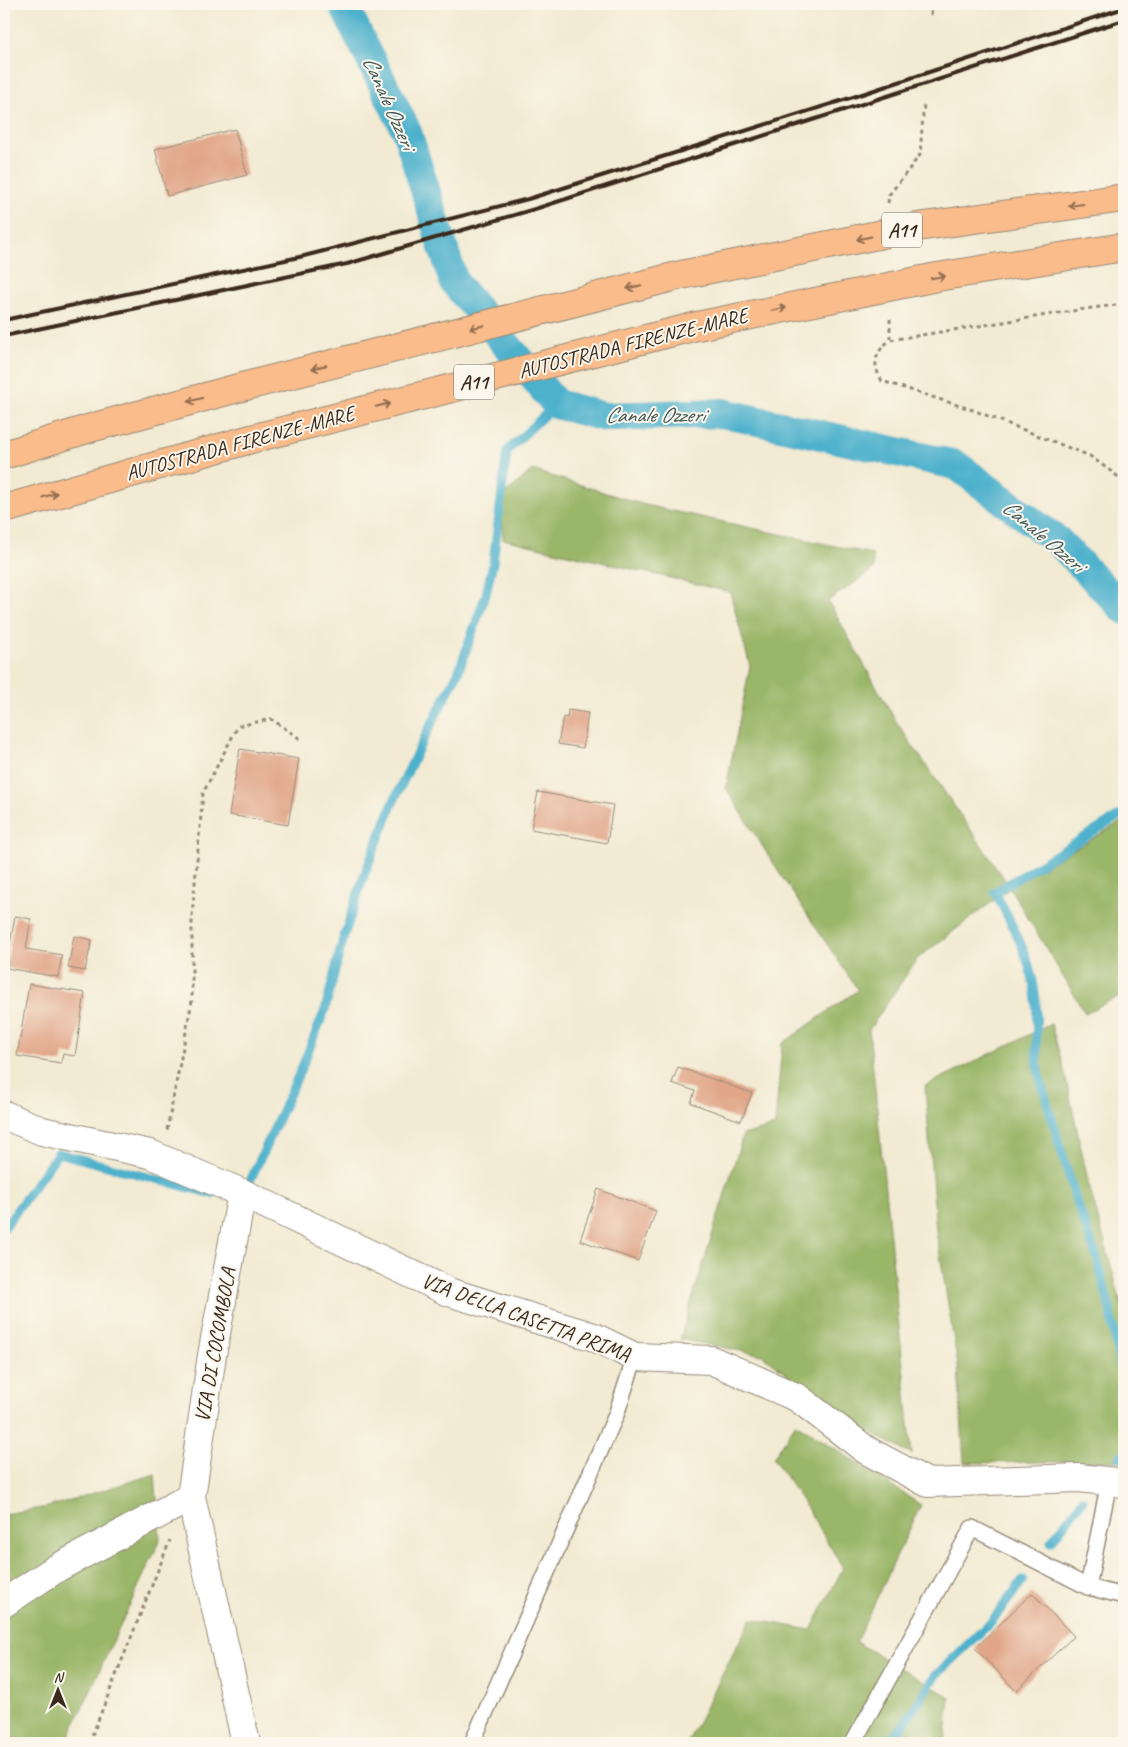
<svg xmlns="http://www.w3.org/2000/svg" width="1128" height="1747" font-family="Caveat,sans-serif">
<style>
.forest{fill:#9ab668;stroke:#6a7043}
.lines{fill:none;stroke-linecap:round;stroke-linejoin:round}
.stream{stroke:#4db1cc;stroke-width:9}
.canal{stroke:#4db1cc;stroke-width:30}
.building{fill:#e1a688}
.lane-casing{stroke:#968a78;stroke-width:18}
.street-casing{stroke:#968a78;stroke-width:30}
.highway-casing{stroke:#968a78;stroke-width:30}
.path{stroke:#968a78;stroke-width:3;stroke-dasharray:4 4;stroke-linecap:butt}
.lane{stroke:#fff;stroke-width:15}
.street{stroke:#fff;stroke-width:28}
.highway{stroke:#fabc8b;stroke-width:28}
.rail{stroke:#3b2a1e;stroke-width:4}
.oneway{stroke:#916c4f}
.labels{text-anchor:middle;stroke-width:4;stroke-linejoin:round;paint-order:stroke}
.shield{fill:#fbf7ec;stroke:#75685c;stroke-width:1}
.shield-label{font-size:20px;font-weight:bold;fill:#3b2a1e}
.street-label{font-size:21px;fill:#3b2a1e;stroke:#fbf7ec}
.water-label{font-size:22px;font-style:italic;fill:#41595b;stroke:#fbf7ec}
</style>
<rect width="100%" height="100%" fill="#fbf7ec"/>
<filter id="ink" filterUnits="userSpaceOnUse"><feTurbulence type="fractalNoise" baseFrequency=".02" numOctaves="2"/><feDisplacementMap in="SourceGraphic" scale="10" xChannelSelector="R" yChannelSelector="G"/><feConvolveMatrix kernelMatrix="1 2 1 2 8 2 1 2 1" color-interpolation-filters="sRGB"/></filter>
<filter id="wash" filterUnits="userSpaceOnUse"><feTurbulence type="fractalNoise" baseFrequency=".0096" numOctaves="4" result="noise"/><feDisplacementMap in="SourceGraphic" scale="20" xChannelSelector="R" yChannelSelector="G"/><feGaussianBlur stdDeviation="1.12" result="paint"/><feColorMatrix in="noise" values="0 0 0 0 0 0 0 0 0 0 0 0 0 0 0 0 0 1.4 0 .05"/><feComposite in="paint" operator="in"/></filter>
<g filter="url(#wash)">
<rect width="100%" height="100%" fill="#f2ead2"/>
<g class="forest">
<polygon points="532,470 645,505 872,554 874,569 828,601 897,723 1010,887 1124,820 1124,994 1085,1013 1010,888 917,959 869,1030 912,1455 842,1416 762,1355 680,1339 743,1135 775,1126 782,1044 858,990 780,874 726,788 750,666 730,592 503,539 502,497"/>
<polygon points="1051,1024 1064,1070 1089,1185 1124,1314 1124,1461 964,1463 958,1366 936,1230 925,1086"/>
<polygon points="796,1423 921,1505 856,1642 950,1697 945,1743 687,1743 751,1619 811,1630 843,1568 809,1511 773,1458"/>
<polygon points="155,1474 160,1540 66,1743 4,1743 4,1514 48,1507"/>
</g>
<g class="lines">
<g class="stream">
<path d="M1124 813 995 892C1013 927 1033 961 1036 1001 1038 1026 1034 1050 1039 1075L1075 1197 1098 1261 1110 1309 1124 1390"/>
<polyline points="251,1179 302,1067 325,1010 343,939 365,873 392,805 419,748 458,673 486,594 493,563 507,451 556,404"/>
<polyline points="4,1228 58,1153 212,1194"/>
<polyline points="1119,1458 1124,1453"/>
<polyline points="1051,1542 1083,1500"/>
<polyline points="886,1743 903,1726 935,1676 992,1621 1023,1580"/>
</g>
<polyline class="canal" points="343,4 407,132 454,282 556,404 605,417 722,413 956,465 1058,541 1124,609"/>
</g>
<g id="blocks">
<g class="building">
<polygon points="785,4 819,4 818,9"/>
<polygon points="235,129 247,175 167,196 155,149"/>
<polygon points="568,710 588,713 583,748 558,744 563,717 567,718"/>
<polygon points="240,749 299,759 288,825 229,815"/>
<polygon points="538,792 613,805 607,843 531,829"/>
<polygon points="15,916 31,919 26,949 62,955 58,977 6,968"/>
<polygon points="74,936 92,940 85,971 68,968"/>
<polygon points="29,984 85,993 75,1056 63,1054 61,1063 17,1056"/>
<polygon points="678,1067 752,1093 741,1121 691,1103 695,1091 672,1083"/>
<polygon points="598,1189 656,1211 638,1261 580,1240"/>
<polygon points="1032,1593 1074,1636 1016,1691 975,1648"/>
<polygon points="308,1739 317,1743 306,1743"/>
</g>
</g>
</g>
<g filter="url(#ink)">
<use href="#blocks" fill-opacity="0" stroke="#968a78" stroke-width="1"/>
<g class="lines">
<g class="lane-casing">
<g id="lane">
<polyline points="1088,1587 1124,1596"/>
<polyline points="472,1743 616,1415 635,1357"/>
<polyline points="853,1743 972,1528 1088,1587 1109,1482"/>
</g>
</g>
<g class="street-casing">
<g id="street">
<polyline points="4,1115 42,1131 150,1154 242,1193 449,1292 594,1337 635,1357 711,1360 798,1398 866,1450 928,1483 1079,1478 1124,1483"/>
<polyline points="242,1193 212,1355 191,1497 246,1743"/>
<polyline points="4,1603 57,1568 191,1497"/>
</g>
</g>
<g class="highway-casing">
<g id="highway">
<polyline points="4,455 94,427 242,387 681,275 917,227 1124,198"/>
<polyline points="4,509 251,439 697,326 937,277 1124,247"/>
</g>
</g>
<g class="path">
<polyline points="931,15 932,4"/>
<polyline points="888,203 889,195 920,155 924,102"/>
<path d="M1124 304 1085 309 890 340C874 353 872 365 882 381L973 410 1090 456 1124 481"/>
<polyline points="890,319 890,340"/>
<polyline points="167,1130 192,1001 192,916 203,793 238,726 271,719 302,740"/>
<polyline points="89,1743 170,1540"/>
</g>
<use href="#lane" class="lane"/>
<use href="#street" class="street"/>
<use href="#highway" class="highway"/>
<g class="rail">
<polyline points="4,320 304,256 528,199 850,98 1124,8"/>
<polyline points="4,336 347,264 538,208 1124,20"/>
</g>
</g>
<defs><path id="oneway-shaft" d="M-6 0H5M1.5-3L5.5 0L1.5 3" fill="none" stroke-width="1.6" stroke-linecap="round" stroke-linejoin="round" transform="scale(1.25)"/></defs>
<g class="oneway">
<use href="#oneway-shaft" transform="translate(1076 205) rotate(172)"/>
<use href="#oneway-shaft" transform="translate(864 238) rotate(169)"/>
<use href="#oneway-shaft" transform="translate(938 277) rotate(-10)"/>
<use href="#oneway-shaft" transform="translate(634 287) rotate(166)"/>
<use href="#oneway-shaft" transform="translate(779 309) rotate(-12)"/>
<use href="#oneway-shaft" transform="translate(477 327) rotate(166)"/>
<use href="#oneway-shaft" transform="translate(319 367) rotate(166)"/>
<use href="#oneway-shaft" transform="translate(195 400) rotate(165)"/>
<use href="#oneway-shaft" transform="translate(383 405) rotate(-14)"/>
<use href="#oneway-shaft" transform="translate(50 495) rotate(-17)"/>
</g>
</g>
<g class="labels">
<g class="shield">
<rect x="882" y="212.5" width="40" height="35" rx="4"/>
<rect x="454" y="364.5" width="40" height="35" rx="4"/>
</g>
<g class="shield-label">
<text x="902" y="237">A11</text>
<text x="474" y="389">A11</text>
</g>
<g class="street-label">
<text transform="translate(633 343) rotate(-14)" y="7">AUTOSTRADA FIRENZE-MARE</text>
<text transform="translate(240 443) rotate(-15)" y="7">AUTOSTRADA FIRENZE-MARE</text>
<text transform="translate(526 1317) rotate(20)" y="7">VIA DELLA CASETTA PRIMA</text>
<text transform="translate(215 1345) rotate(-80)" y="7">VIA DI COCOMBOLA</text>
</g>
<g class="water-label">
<text transform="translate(390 102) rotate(66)" y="8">Canale Ozzeri</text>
<text x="655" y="422">Canale Ozzeri</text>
<text transform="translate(1044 535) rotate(40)" y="8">Canale Ozzeri</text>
</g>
</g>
<rect width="1128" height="1747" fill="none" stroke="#fbf7ec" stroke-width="20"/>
<g transform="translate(58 1690)" stroke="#fbf7ec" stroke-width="4" paint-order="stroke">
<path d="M0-4L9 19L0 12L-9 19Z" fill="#3b2a1e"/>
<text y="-8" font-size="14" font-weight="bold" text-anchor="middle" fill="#3b2a1e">N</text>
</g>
</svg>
